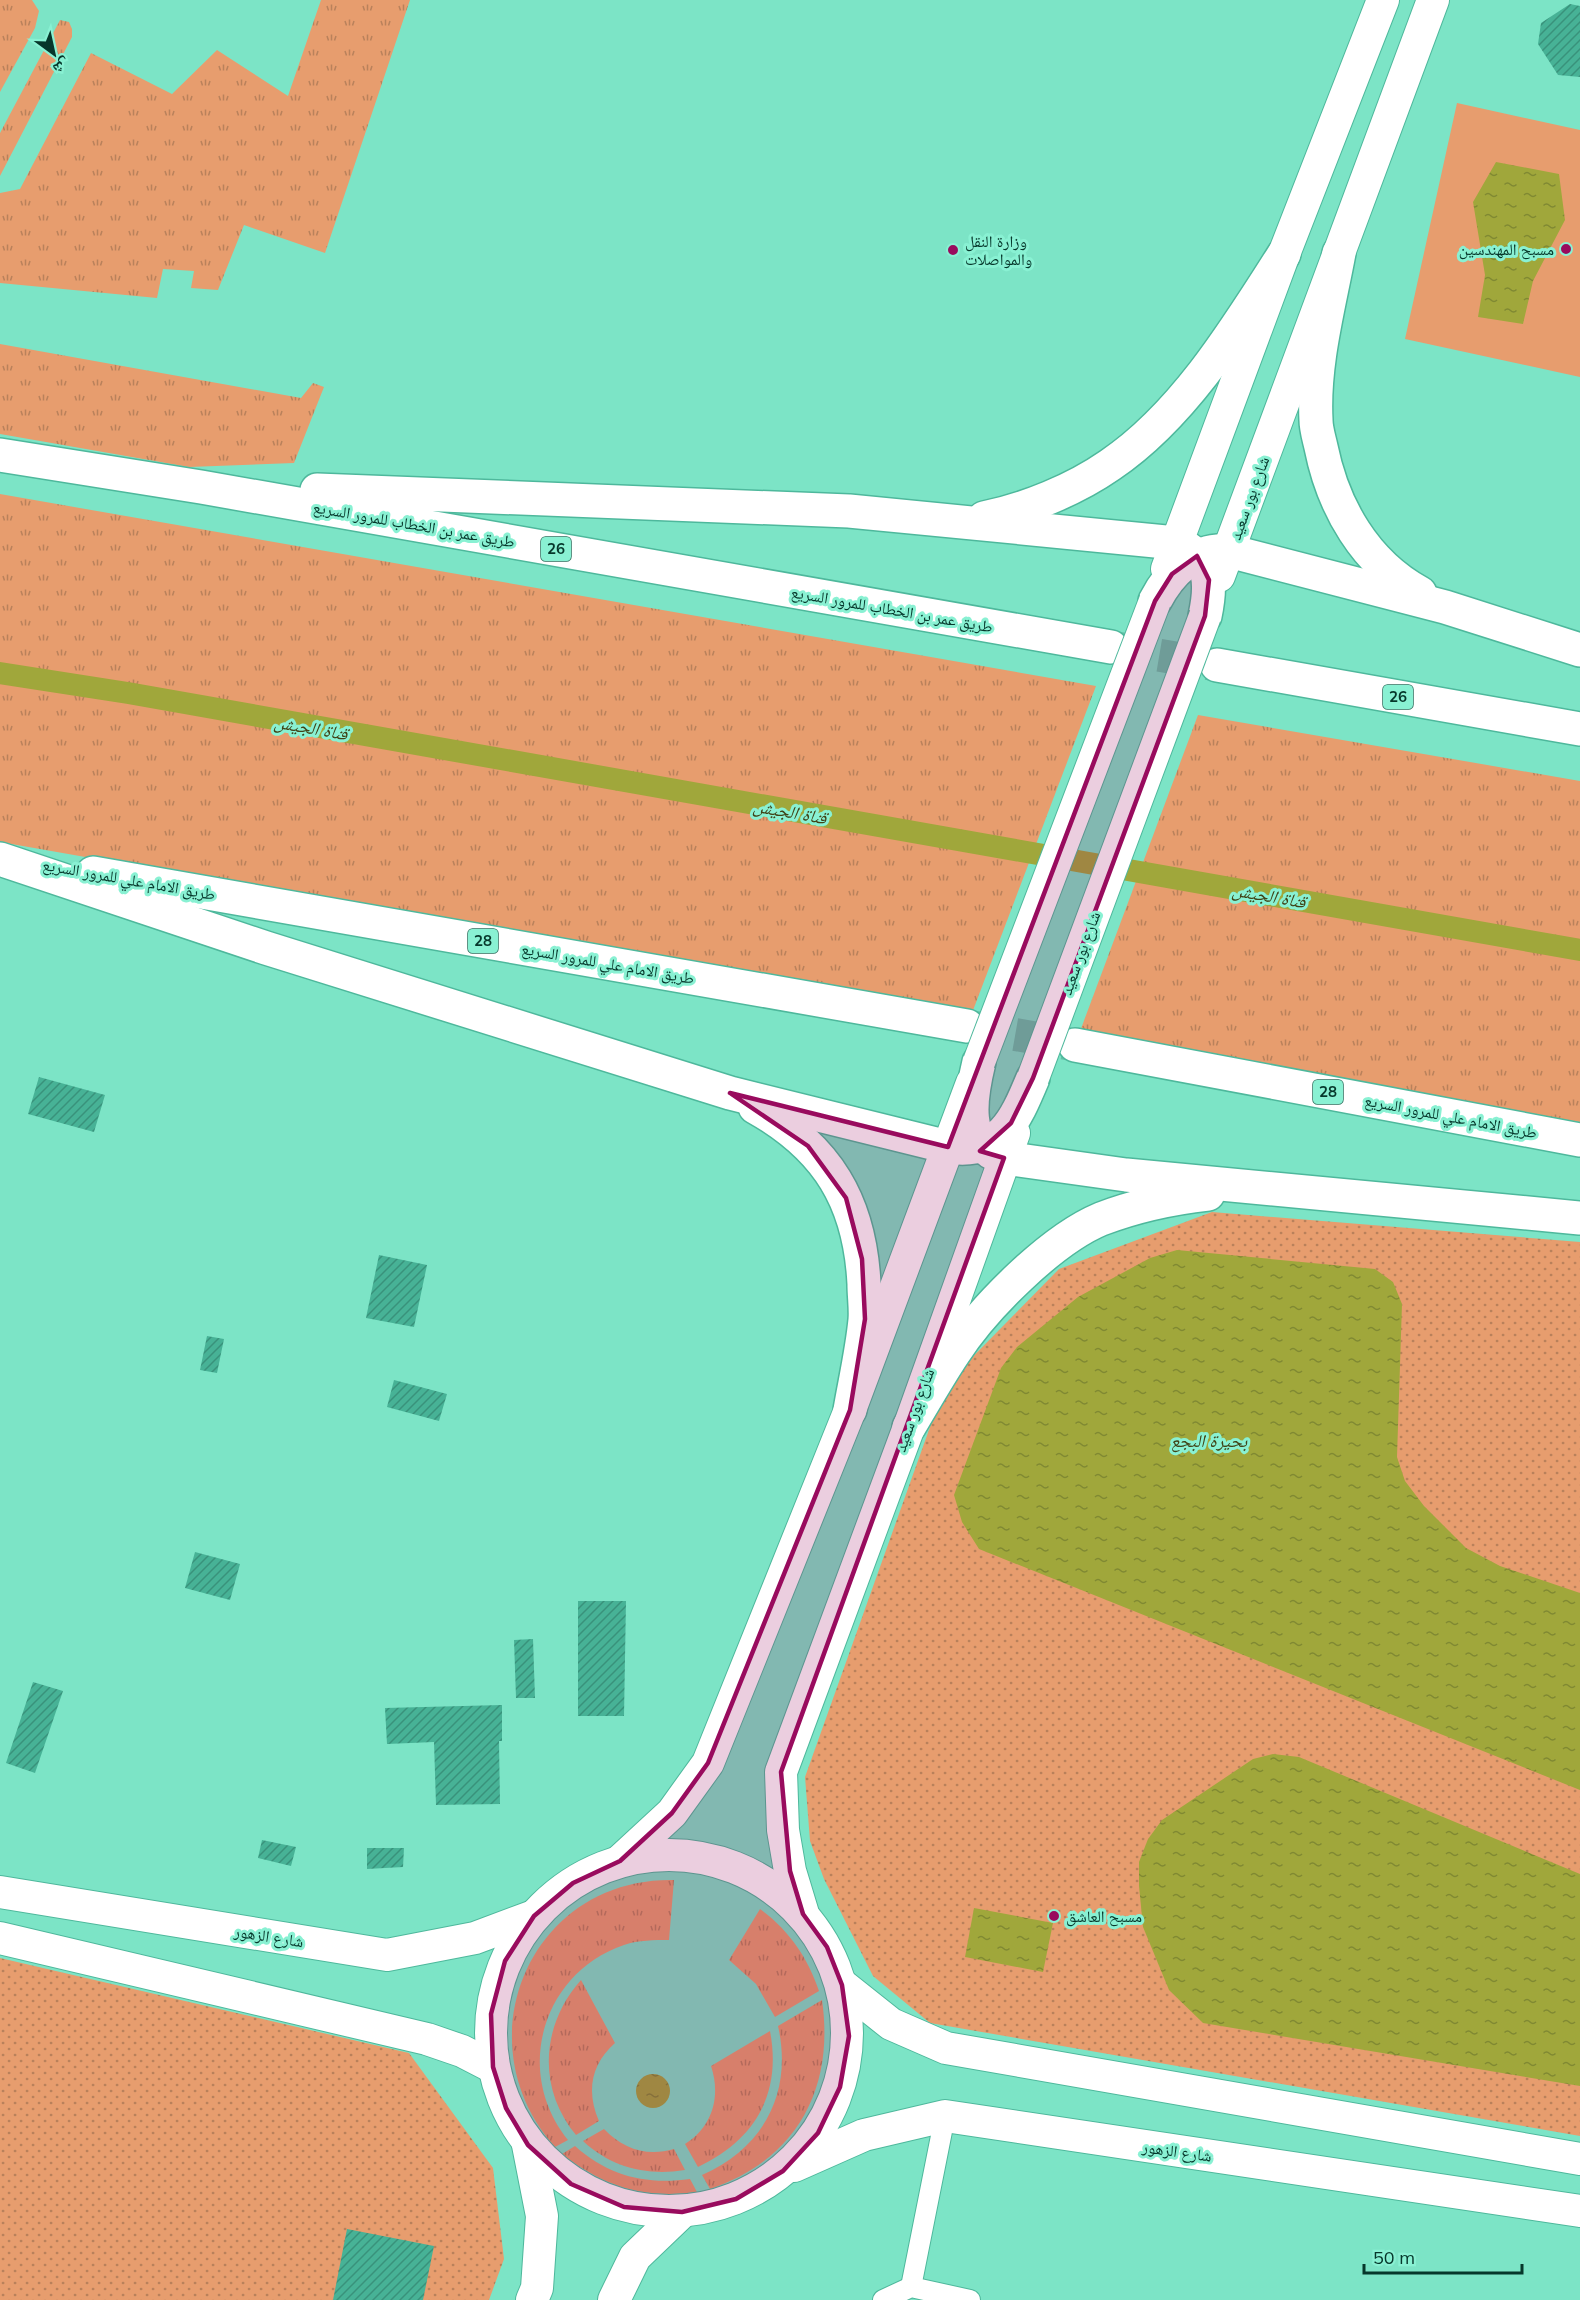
<svg xmlns="http://www.w3.org/2000/svg" width="1580" height="2300" font-family="Mulish,'Noto Naskh Arabic',sans-serif">
<style>
.grass{fill:url(#grass-tufts)}
.park{fill:url(#park-dots)}
.pitch{fill:#e79d6e}
.water{fill:url(#water-ripples)}
.lines{fill:none;stroke-linecap:round;stroke-linejoin:round}
.canal{stroke:#a0a73b;stroke-width:22}
.building{fill:url(#building-hatch)}
.highway-tunnel{stroke:#64c1a7;stroke-width:33;stroke-dasharray:33 16;stroke-linecap:butt}
.street-casing{stroke:#4eb89c;stroke-width:22}
.primary-casing{stroke:#4eb89c;stroke-width:34}
.highway-casing{stroke:#4eb89c;stroke-width:36}
.street{stroke:#fff;stroke-width:20}
.primary{stroke:#fff;stroke-width:32}
.highway{stroke:#fff;stroke-width:33}
.primary-bridge-casing{stroke:#4eb89c;stroke-width:34;stroke-linecap:butt}
.primary-bridge{stroke:#fff;stroke-width:32}
.marked{fill:#990b5e;fill-opacity:0.2;stroke:#990b5e;stroke-width:4.5;stroke-linejoin:round}
.poi-dot{fill:#990b5e;stroke:#89f1d3;stroke-width:2}
.labels{text-anchor:middle;stroke-width:6;stroke-linejoin:round;paint-order:stroke}
.shield{fill:#89f1d3;stroke:#2d6f5d;stroke-width:1.5}
.shield-label{font-size:15px;font-weight:bold;fill:#06372b}
.poi-label{font-size:16px;fill:#06372b;stroke:#89f1d3;text-anchor:start}
.street-label{font-size:16px;fill:#06372b;stroke:#89f1d3}
.water-label{font-size:18px;font-style:italic;fill:#404317;stroke:#89f1d3}
</style>
<defs>
<pattern id="grass-tufts" width="24" height="20" patternUnits="userSpaceOnUse" patternTransform="scale(1.5)"><rect width="24" height="20" fill="#e79d6e"/><path d="M3 7l-1-3M5 7V3M7 7l1-3M15 17l-1-3M17 17v-4M19 17l1-3" fill="none" stroke="#b9815b"/></pattern>
<pattern id="park-dots" width="8" height="8" patternUnits="userSpaceOnUse" patternTransform="scale(1.5)"><rect width="8" height="8" fill="#e79d6e"/><path d="M2 2h.1M6 6h.1" fill="none" stroke="#b9815b" stroke-width="1.8" stroke-linecap="round"/></pattern>
<pattern id="water-ripples" width="26" height="14" patternUnits="userSpaceOnUse" patternTransform="scale(1.5)"><rect width="26" height="14" fill="#a0a73b"/><path d="M2 4q2-2 4 0t4 0M15 11q2-2 4 0t4 0" fill="none" stroke="#808932"/></pattern>
<pattern id="building-hatch" width="6" height="6" patternUnits="userSpaceOnUse" patternTransform="scale(1.5)"><rect width="6" height="6" fill="#47b296"/><path d="M-1 1l2-2M0 6l6-6M5 7l2-2" fill="none" stroke="#39927b"/></pattern>
</defs>
<rect width="100%" height="100%" fill="#7ce4c6"/>
<g class="grass">
<polygon points="0,0 32,0 39,11 35,28 0,92"/>
<polygon points="321,0 410,0 325,253 244,225 218,290 191,288 194,271 163,269 157,298 0,283 0,193 20,189 91,53 172,94 217,50 288,96"/>
<polygon points="60,20 69,22 72,29 72,37 0,176 0,133"/>
<polygon points="0,344 301,398 313,383 324,387 294,463 189,467 0,434"/>
<polygon points="0,494 1096,686 972,1013 0,842"/>
<polygon points="1198,715 1580,781 1580,1122 1079,1034"/>
<path d="M674 1880 669 1940C654 1940 639 1940 624 1945 542 1973 513 2072 568 2140L555 2147C461 2042 530 1877 674 1880Z"/>
<path d="M760 1909C789 1930 808 1958 819 1991L775 2017 756 1984 729 1960Z"/>
<path d="M581 1980 615 2043C591 2064 586 2092 599 2121L576 2135C537 2088 541 2025 581 1980Z"/>
<path d="M822 2000C835 2089 796 2160 710 2189L702 2175C764 2148 793 2092 778 2026Z"/>
<path d="M770 2031C782 2094 755 2140 698 2167L685 2144C713 2126 721 2096 711 2066Z"/>
<path d="M604 2129C623 2149 647 2157 674 2149L685 2170C647 2176 612 2168 583 2141Z"/>
<path d="M575 2146C609 2176 645 2185 690 2179L697 2192C643 2199 605 2187 562 2154Z"/>
</g>
<g class="park">
<polygon points="1212,1212 1580,1242 1580,2136 930,2023 873,1976 824,1879 810,1841 805,1777 945,1385 1059,1269"/>
<polygon points="0,1958 409,2053 493,2168 504,2259 489,2300 0,2300"/>
</g>
<polygon class="pitch" points="1457,103 1580,130 1580,377 1405,339"/>
<g class="water">
<polygon points="1496,162 1559,174 1565,220 1533,281 1523,324 1478,317 1485,275 1473,202"/>
<polygon points="1177,1250 1375,1269 1393,1282 1402,1304 1397,1457 1405,1481 1424,1506 1466,1548 1500,1566 1580,1593 1580,1790 979,1549 962,1522 954,1495 1001,1368 1017,1347 1078,1297 1150,1258"/>
<polygon points="1273,1754 1299,1757 1580,1874 1580,2086 1203,2023 1169,1990 1143,1927 1139,1886 1139,1862 1148,1839 1162,1820 1253,1759"/>
<polygon points="974,1908 1053,1923 1043,1972 965,1957"/>
<circle cx="653" cy="2091" r="17"/>
</g>
<g class="lines">
<polyline class="canal" points="0,673 128,693 1580,950"/>
</g>
<g class="building">
<polygon points="1570,4 1580,6 1580,77 1558,75 1538,44 1541,23"/>
<polygon points="39,1077 105,1095 94,1132 28,1114"/>
<polygon points="379,1255 427,1265 414,1327 366,1318"/>
<polygon points="207,1336 224,1339 217,1373 200,1370"/>
<polygon points="394,1380 447,1394 439,1421 387,1407"/>
<polygon points="195,1552 240,1564 230,1600 185,1588"/>
<polygon points="578,1601 626,1601 624,1716 578,1716"/>
<polygon points="533,1639 535,1698 516,1698 514,1640"/>
<polygon points="33,1682 63,1691 35,1773 6,1763"/>
<polygon points="502,1705 502,1741 499,1741 500,1804 436,1805 434,1742 387,1744 385,1708"/>
<polygon points="262,1840 296,1847 291,1866 258,1858"/>
<polygon points="367,1848 404,1848 403,1867 367,1869"/>
<polygon points="347,2229 434,2246 423,2300 333,2300"/>
</g>
<g class="lines">
<g class="highway-tunnel">
<polyline points="1111,647 1217,665"/>
<polyline points="967,1026 1075,1045"/>
</g>
<g class="street-casing">
<g id="street">
<polyline points="911,2287 945,2116"/>
<polyline points="883,2300 911,2287 970,2300"/>
</g>
</g>
<g class="primary-casing">
<g id="primary">
<polyline points="1167,569 1284,254 1383,0"/>
<polyline points="1219,576 1433,0"/>
<circle cx="669" cy="2033" r="178"/>
<polyline points="620,1861 672,1813 708,1763 850,1410 972,1083"/>
<polyline points="0,1892 387,1955 475,1938 534,1916"/>
<polyline points="803,1914 790,1871 783,1830 781,1772 909,1427 1014,1133"/>
<polyline points="0,1938 427,2039 462,2051 493,2067"/>
<polyline points="842,1985 891,2024 946,2048 1580,2159"/>
<polyline points="528,2145 542,2216 537,2288 532,2300"/>
<polyline points="794,2166 864,2135 945,2116 1580,2211"/>
<polyline points="614,2300 635,2257 682,2212"/>
</g>
</g>
<g class="highway-casing">
<g id="highway">
<path d="M1339 253C1329 307 1313 364 1316 420 1316 429 1319 438 1321 447 1333 507 1365 563 1420 593"/>
<polyline points="0,455 201,487 1111,647"/>
<path d="M317 490 849 511 1176 543C1212 557 1212 583 1205 616"/>
<path d="M984 518C1027 509 1074 490 1110 465 1183 416 1237 328 1284 254"/>
<path d="M1155 601C1170 572 1194 548 1229 551L1445 607 1580 650"/>
<polyline points="1217,665 1580,729"/>
<path d="M0 859 266 948 730 1093 948 1147C1001 1155 1015 1121 1033 1078"/>
<polyline points="93,873 967,1026"/>
<polyline points="1075,1045 1580,1140"/>
<path d="M979 1062C971 1095 961 1146 1004 1158L1126 1175 1580 1218"/>
<path d="M755 1107C828 1148 860 1202 864 1284 864 1296 866 1309 865 1320 862 1351 855 1381 850 1410"/>
<path d="M909 1427C924 1402 938 1377 954 1353 984 1307 1051 1240 1101 1219 1135 1206 1172 1198 1208 1194"/>
</g>
</g>
<use href="#street" class="street"/>
<use href="#primary" class="primary"/>
<use href="#highway" class="highway"/>
<g class="primary-bridge-casing">
<g id="primary-bridge">
<polyline points="979,1062 1155,601"/>
<polyline points="1033,1078 1205,616"/>
</g>
</g>
<use href="#primary-bridge" class="primary-bridge"/>
</g>
<path class="marked" d="M1197 556 1209 580 1205 616 1033 1078 1011 1123 980 1151 1004 1158 781 1772 790 1871 803 1914 827 1947 842 1985 849 2036 840 2087 818 2133 783 2171 736 2199 682 2212 624 2207 571 2184 528 2145 506 2108 493 2067 491 2014 505 1961 534 1916 573 1883 620 1861 672 1813 708 1763 850 1410 865 1319 862 1259 846 1198 808 1146 730 1093 948 1147 1155 601 1172 574Z"/>
<g class="poi-dot">
<circle cx="1566" cy="249" r="6"/>
<circle cx="953" cy="250" r="6"/>
<circle cx="1054" cy="1916" r="6"/>
</g>
<g class="labels">
<g class="shield">
<rect x="541" y="537" width="30" height="24" rx="4.5"/>
<rect x="1383" y="685" width="30" height="24" rx="4.5"/>
<rect x="468" y="929" width="30" height="24" rx="4.5"/>
<rect x="1313" y="1080" width="30" height="24" rx="4.5"/>
</g>
<g class="shield-label">
<text x="556" y="554">26</text>
<text x="1398" y="702">26</text>
<text x="483" y="946">28</text>
<text x="1328" y="1097">28</text>
</g>
<g class="poi-label">
<text x="965" y="247">وزارة النقل<tspan x="965" dy="18">والمواصلات</tspan></text>
<text x="1554" y="255" text-anchor="end">مسبح المهندسين</text>
<text x="1066" y="1922">مسبح العاشق</text>
</g>
<g class="street-label">
<text transform="translate(1249 498) rotate(-70)" y="6">شارع بور سعيد</text>
<text transform="translate(414 524) rotate(10)" y="6">طريق عمر بن الخطاب للمرور السريع</text>
<text transform="translate(892 609) rotate(10)" y="6">طريق عمر بن الخطاب للمرور السريع</text>
<text transform="translate(129 879) rotate(10)" y="6">طريق الامام علي للمرور السريع</text>
<text transform="translate(1080 953) rotate(-70)" y="6">شارع بور سعيد</text>
<text transform="translate(608 963) rotate(10)" y="6">طريق الامام علي للمرور السريع</text>
<text transform="translate(1451 1116) rotate(11)" y="6">طريق الامام علي للمرور السريع</text>
<text transform="translate(914 1410) rotate(-70)" y="6">شارع بور سعيد</text>
<text transform="translate(269 1936) rotate(9)" y="6">شارع الزهور</text>
<text transform="translate(1177 2151) rotate(8)" y="6">شارع الزهور</text>
</g>
<g class="water-label">
<text transform="translate(311 728) rotate(10)" y="6">قناة الجيش</text>
<text transform="translate(790 812) rotate(10)" y="6">قناة الجيش</text>
<text transform="translate(1269 896) rotate(10)" y="6">قناة الجيش</text>
<text x="1209" y="1447">بحيرة البجع</text>
</g>
</g>
<g transform="translate(54 54) rotate(147)" stroke="#89f1d3" stroke-width="4.5" paint-order="stroke">
<path d="M0-4.5L10 22L0 15L-10 22Z" fill="#06372b"/>
<text y="-9" font-size="16" font-weight="bold" text-anchor="middle" fill="#06372b">ش</text>
</g>
<path d="M1364 2264v9h158v-9" fill="none" stroke="#06372b" stroke-width="3"/>
<text x="1373" y="2264" font-size="18" fill="#06372b" stroke="#89f1d3" stroke-width="4.5" paint-order="stroke">50 m</text>
</svg>
